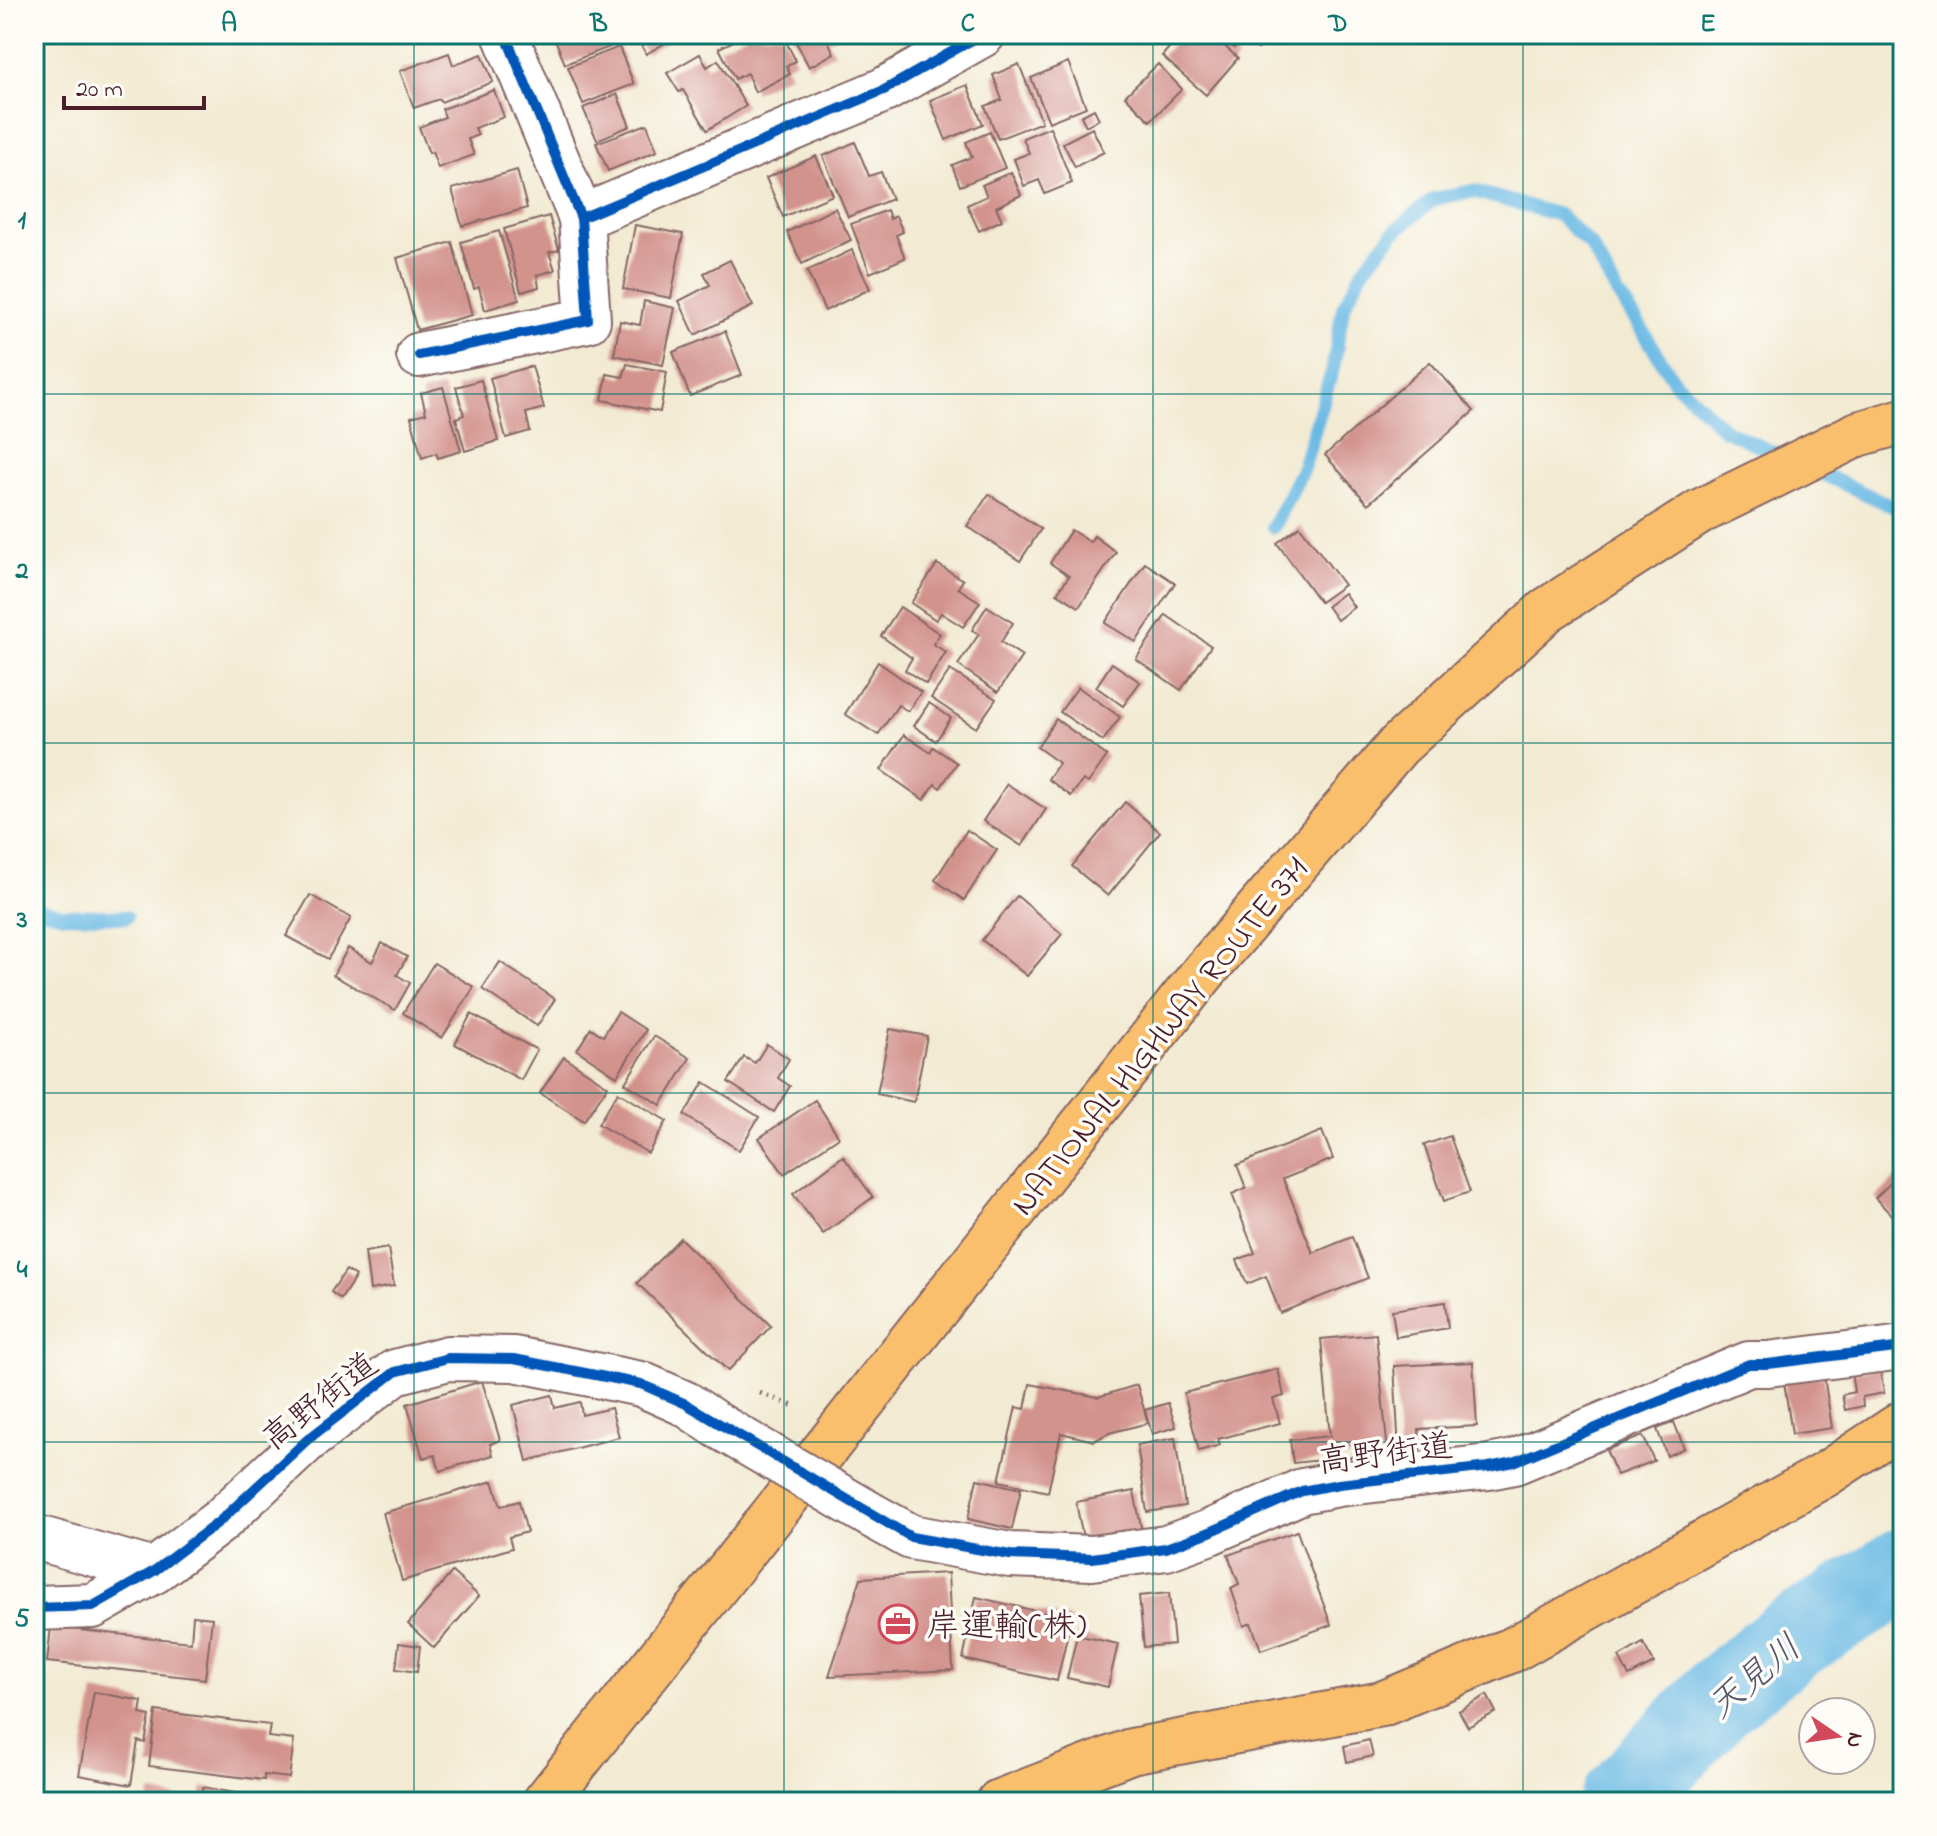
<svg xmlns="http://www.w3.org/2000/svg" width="1937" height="1836" font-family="'Indie Flower','Klee One',sans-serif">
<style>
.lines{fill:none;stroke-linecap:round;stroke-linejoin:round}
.stream{stroke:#69b9e4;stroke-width:14}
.river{stroke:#69b9e4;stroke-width:84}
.building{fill:#d3938d}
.minor-casing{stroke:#856665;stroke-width:48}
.highway-casing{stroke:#856665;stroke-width:48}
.path{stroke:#856665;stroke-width:5;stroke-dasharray:2 6;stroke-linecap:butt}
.minor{stroke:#fff;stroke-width:44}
.highway{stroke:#f9bf6d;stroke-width:44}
.minor-bridge-casing{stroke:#856665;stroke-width:48;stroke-linecap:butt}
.minor-bridge{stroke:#fff;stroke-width:44}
.cycleway-casing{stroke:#fdfcf7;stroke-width:15}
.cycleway{stroke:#0057b8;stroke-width:10}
.grid{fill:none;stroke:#0f766e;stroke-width:2;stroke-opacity:0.55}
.labels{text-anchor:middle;stroke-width:7;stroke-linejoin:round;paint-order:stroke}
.street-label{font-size:34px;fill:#4a1f2b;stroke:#fdfcf7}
.poi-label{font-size:34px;fill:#4a1f2b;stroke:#fdfcf7;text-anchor:start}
.water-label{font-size:36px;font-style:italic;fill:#55556c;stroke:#fdfcf7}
.neatline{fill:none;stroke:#0f766e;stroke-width:3}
.grid-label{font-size:26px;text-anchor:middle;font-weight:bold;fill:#0f766e}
</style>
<rect width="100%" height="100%" fill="#fdfcf7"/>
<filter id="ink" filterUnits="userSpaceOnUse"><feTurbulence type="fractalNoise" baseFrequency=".0125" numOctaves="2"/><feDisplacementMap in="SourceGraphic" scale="16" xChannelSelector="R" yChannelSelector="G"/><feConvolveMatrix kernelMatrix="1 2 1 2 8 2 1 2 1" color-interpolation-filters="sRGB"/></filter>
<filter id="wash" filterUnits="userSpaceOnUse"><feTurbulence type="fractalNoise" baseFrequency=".006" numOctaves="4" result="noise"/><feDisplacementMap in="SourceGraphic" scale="32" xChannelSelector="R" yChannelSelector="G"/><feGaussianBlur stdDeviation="1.8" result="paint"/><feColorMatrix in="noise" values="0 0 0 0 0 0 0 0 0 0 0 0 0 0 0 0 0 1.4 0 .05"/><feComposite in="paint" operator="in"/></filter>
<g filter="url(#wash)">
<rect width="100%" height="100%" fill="#f2ead2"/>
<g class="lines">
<g class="stream">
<polyline points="1807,467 1903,511"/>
<polyline points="1273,527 1303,468 1333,368 1343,308 1363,270 1394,232 1434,199 1473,191 1559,215 1591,246 1617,293 1640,326 1674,381 1725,430 1788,459"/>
<polyline points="34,908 64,915 126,917"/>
</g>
<polyline class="river" points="1621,1802 1721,1696 1789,1641 1903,1570"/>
</g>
<g id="blocks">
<g class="building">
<polygon points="553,34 605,34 610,47 565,64"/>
<polygon points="635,34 675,34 677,36 646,54"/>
<polygon points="748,34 782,34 796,61 786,66 790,74 755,92 747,73 735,79 719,48"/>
<polygon points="792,34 842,34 828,41 834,53 809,67"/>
<polygon points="1181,34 1211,34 1238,58 1206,95 1162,56"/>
<polygon points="1218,34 1271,34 1258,49 1244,37 1234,48"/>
<polygon points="619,47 634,84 583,104 568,67"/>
<polygon points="449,53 453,65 482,54 493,82 441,102 439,99 414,108 400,71"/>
<polygon points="700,54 707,67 718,60 746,106 707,130 683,90 679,92 667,73"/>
<polygon points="1068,62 1086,107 1049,122 1031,78"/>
<polygon points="1019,64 1042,122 998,139 985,106 1002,100 993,75"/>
<polygon points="1158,64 1182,89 1150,121 1125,96"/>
<polygon points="967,85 983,124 946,140 930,100"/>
<polygon points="494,90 504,117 475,128 478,135 468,139 474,155 438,168 432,152 429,153 419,127 445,117 442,109"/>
<polygon points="617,94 630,126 597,140 583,108"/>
<polygon points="1094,109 1099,119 1086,126 1081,116"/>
<polygon points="647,124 657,151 608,171 596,143"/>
<polygon points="1050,127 1072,183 1045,194 1039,180 1024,186 1014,159 1029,153 1023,138"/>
<polygon points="1092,128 1104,152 1075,167 1063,143"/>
<polygon points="990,132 1005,168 960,186 952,165 972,157 966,142"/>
<polygon points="855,142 869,176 881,172 892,199 848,217 823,156"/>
<polygon points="816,156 833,195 783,217 766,178"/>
<polygon points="517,170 527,208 462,226 452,189"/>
<polygon points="1011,172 1021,195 996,207 1002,220 979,231 967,205 987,196 982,185"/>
<polygon points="835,208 851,240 802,264 787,232"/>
<polygon points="887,210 890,219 896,216 903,232 896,235 905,258 870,273 851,224"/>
<polygon points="549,216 559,250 549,252 555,270 537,275 539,287 521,292 504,229"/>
<polygon points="635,225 683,234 671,298 623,289"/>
<polygon points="499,231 519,300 485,310 479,287 474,289 461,242"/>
<polygon points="452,242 472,315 417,330 397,258"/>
<polygon points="852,250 870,289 825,311 807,271"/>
<polygon points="730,260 753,306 695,335 679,301 710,285 704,273"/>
<polygon points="644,301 675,308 663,365 614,355 620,321 640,325"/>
<polygon points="725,331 742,375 690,396 673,352"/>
<polygon points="1430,362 1474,411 1368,504 1325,455"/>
<polygon points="627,364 667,372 660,412 602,400 607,374 623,377"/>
<polygon points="532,366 544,408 526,413 530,431 506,438 490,378"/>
<polygon points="481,380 498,441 465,451 456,418 464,415 456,387"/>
<polygon points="443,387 461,451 438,458 436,453 422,458 411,417 426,413 421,393"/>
<polygon points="989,494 1041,529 1020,561 967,526"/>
<polygon points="1300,526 1344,585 1320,602 1277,543"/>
<polygon points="1071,530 1090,542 1094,536 1116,552 1079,607 1057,593 1069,576 1050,563"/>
<polygon points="1145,563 1175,583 1136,642 1105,623"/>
<polygon points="937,564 963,580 958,588 980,602 963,627 941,613 936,620 911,603"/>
<polygon points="1344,593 1354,607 1337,620 1327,606"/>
<polygon points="987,606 1013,623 1001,642 1022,656 998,692 958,665 979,634 972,630"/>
<polygon points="900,607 940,634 933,644 946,652 926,684 905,670 912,658 881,636"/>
<polygon points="1166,615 1211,646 1181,690 1136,659"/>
<polygon points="878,662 921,692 908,711 898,705 878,735 845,714"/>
<polygon points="1112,663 1140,682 1123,706 1096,687"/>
<polygon points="950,670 996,699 976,728 931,698"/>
<polygon points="1078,687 1120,717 1103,741 1060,712"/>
<polygon points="929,703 951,718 936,741 914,726"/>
<polygon points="1056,719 1107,756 1088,783 1083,780 1071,796 1048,779 1059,763 1037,747"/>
<polygon points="904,735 930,752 933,747 957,763 940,788 935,784 924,800 881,770"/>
<polygon points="1007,784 1046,809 1022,846 983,821"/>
<polygon points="1125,802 1160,832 1108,896 1072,866"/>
<polygon points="967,830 997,850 964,900 935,880"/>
<polygon points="310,895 351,918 328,959 286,936"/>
<polygon points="1017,896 1062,934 1027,976 982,940"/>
<polygon points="382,943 407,957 397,975 410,983 395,1010 333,975 348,948 372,962"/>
<polygon points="500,962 555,999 537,1026 482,989"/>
<polygon points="434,963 474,987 442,1038 403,1013"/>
<polygon points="618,1012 646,1030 617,1076 577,1050 591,1028 603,1036"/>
<polygon points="471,1014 537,1050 521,1080 455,1044"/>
<polygon points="890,1029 927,1036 914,1102 877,1094"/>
<polygon points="654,1036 690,1058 661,1105 625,1083"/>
<polygon points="767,1044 789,1059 778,1078 790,1086 774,1112 728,1082 744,1057 755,1063"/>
<polygon points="564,1057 608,1086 584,1121 540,1093"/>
<polygon points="704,1082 759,1117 739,1150 684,1115"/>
<polygon points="618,1092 667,1121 648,1153 598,1124"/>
<polygon points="815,1100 839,1137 784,1174 759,1138"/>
<polygon points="1322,1131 1333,1159 1283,1179 1313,1253 1352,1237 1368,1278 1280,1313 1266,1276 1247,1284 1237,1260 1255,1253 1232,1194 1246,1188 1237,1165"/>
<polygon points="1450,1136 1470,1192 1444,1201 1424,1145"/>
<polygon points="843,1156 873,1197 823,1234 793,1194"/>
<polygon points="1903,1171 1903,1227 1875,1198"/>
<polygon points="680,1238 771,1326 728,1371 637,1283"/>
<polygon points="388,1248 394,1286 370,1290 365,1252"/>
<polygon points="346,1270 356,1276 341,1299 331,1292"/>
<polygon points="1445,1302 1448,1328 1396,1337 1392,1310"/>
<polygon points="1376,1334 1388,1453 1293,1463 1290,1440 1330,1436 1321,1339"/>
<polygon points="1473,1362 1477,1426 1419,1429 1420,1449 1399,1450 1394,1366"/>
<polygon points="1880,1367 1884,1393 1862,1397 1863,1406 1845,1410 1842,1395 1854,1392 1851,1373"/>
<polygon points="1278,1369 1284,1396 1273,1399 1280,1423 1218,1439 1220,1445 1199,1451 1184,1393"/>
<polygon points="1824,1376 1832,1428 1792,1434 1784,1382"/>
<polygon points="482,1381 500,1440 490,1444 493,1455 440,1471 435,1455 423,1458 407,1404"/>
<polygon points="1030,1384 1098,1397 1137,1385 1148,1423 1109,1433 1094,1441 1061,1433 1048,1492 999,1481 1016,1407 1025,1409"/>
<polygon points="552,1395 555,1408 580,1402 582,1415 611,1408 619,1437 527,1461 513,1405"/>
<polygon points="1168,1403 1176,1427 1152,1434 1145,1410"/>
<polygon points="1674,1422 1684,1448 1667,1456 1657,1429"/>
<polygon points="1643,1436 1654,1461 1617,1475 1606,1450"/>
<polygon points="1175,1438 1185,1506 1147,1512 1137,1445"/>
<polygon points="977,1479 1021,1489 1012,1529 968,1519"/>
<polygon points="493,1481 501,1506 519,1501 527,1532 509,1537 512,1548 402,1581 383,1513"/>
<polygon points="1134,1491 1142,1532 1084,1543 1076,1502"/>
<polygon points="1297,1531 1331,1625 1261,1650 1251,1623 1244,1626 1231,1588 1239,1584 1228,1555"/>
<polygon points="452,1572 479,1596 434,1648 408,1624"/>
<polygon points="948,1573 953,1670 829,1676 861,1578"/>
<polygon points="1169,1593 1174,1644 1144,1647 1139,1596"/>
<polygon points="976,1597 1071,1619 1057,1681 963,1659"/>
<polygon points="193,1616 212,1618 205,1679 47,1662 51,1627 191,1642"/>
<polygon points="1077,1635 1118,1644 1108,1687 1067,1678"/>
<polygon points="399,1643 420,1646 417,1672 396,1669"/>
<polygon points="1643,1643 1654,1663 1629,1676 1619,1657"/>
<polygon points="94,1692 142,1701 140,1714 150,1716 145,1743 138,1741 131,1785 79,1775"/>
<polygon points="1487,1695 1496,1712 1468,1727 1459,1711"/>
<polygon points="156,1711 270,1725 268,1737 294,1740 289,1778 264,1775 264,1780 149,1766"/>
<polygon points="1369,1740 1373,1756 1347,1762 1344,1746"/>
<polygon points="203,1787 235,1793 233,1802 200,1802"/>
<polygon points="150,1792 193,1801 192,1802 149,1802"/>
</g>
</g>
</g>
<g filter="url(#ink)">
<use href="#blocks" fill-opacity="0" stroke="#856665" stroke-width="2"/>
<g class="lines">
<g class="minor-casing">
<g id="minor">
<polyline points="581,218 884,90 983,34"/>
<polyline points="419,355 588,320 581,218 505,34"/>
<polyline points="873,1516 911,1537 1010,1555 1092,1558 1166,1548 1210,1532 1302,1491 1339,1484 1489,1467 1514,1462 1749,1364 1768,1364 1903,1347"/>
<polyline points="34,1537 154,1571"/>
<polyline points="34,1608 93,1606 154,1571 220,1521 307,1440 395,1372 448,1358 514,1359 641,1384 686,1404 717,1425"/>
</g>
</g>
<g class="highway-casing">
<g id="highway">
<polyline points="545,1802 1203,973 1398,746 1547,610 1701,511 1858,434 1903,421"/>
<polyline points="999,1802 1131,1751 1382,1704 1514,1649 1826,1474 1903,1423"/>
</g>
</g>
<polyline class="path" points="760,1393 796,1407"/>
<use href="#minor" class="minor"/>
<use href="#highway" class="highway"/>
<g class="minor-bridge-casing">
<polyline id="minor-bridge" points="717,1425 873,1516"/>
</g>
<use href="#minor-bridge" class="minor-bridge"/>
<g class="cycleway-casing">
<g id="cycleway">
<polyline points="581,218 884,90 983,34"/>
<polyline points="419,355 588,320 581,218 505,34"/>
<polyline points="34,1608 93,1606 154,1571 220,1521 307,1440 395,1372 448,1358 514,1359 641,1384 686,1404 911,1537 1010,1555 1092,1558 1166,1548 1210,1532 1302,1491 1339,1484 1489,1467 1514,1462 1749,1364 1768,1364 1903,1347"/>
</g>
</g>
<use href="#cycleway" class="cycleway"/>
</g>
</g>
<path class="grid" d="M414 34V1802M784 34V1802M1153 34V1802M1523 34V1802M34 394H1903M34 743H1903M34 1093H1903M34 1442H1903"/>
<defs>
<g id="office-ring" transform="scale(2)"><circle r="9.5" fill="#fdfcf7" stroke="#d1495b" stroke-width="1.5"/><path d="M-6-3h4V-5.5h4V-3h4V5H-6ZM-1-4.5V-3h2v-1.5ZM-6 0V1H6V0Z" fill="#d1495b"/></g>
</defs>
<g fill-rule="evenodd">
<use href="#office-ring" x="898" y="1624"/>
</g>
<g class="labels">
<g class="street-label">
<text transform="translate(1158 1035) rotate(-51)" y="12">NATIONAL HIGHWAY ROUTE 371</text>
<text transform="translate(319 1400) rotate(-38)" y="12">高野街道</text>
<text transform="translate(1385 1452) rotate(-7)" y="12">高野街道</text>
</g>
<g class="poi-label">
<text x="926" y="1636">岸運輸(株)</text>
</g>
<g class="water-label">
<text transform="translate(1753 1675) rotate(-40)" y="13">天見川</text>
</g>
</g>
<rect width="1937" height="1836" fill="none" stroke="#fdfcf7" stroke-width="88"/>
<g transform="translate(1837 1736) rotate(103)"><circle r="38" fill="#fdfcf7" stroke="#b5a4a5" stroke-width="2"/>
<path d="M0-6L14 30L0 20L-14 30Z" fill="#d1495b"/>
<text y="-12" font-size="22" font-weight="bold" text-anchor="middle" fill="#4a1f2b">N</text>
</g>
<path d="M64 96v12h140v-12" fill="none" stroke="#4a1f2b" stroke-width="4"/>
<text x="76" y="96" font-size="24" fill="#4a1f2b" stroke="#fdfcf7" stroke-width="6" paint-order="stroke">20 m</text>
<rect x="44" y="44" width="1849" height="1748" class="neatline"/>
<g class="grid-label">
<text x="229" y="31">A</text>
<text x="599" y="31">B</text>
<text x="968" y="31">C</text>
<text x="1338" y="31">D</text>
<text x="1708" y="31">E</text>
<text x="22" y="228">1</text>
<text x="22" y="578">2</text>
<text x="22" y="927">3</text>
<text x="22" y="1277">4</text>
<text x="22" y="1626">5</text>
</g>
</svg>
